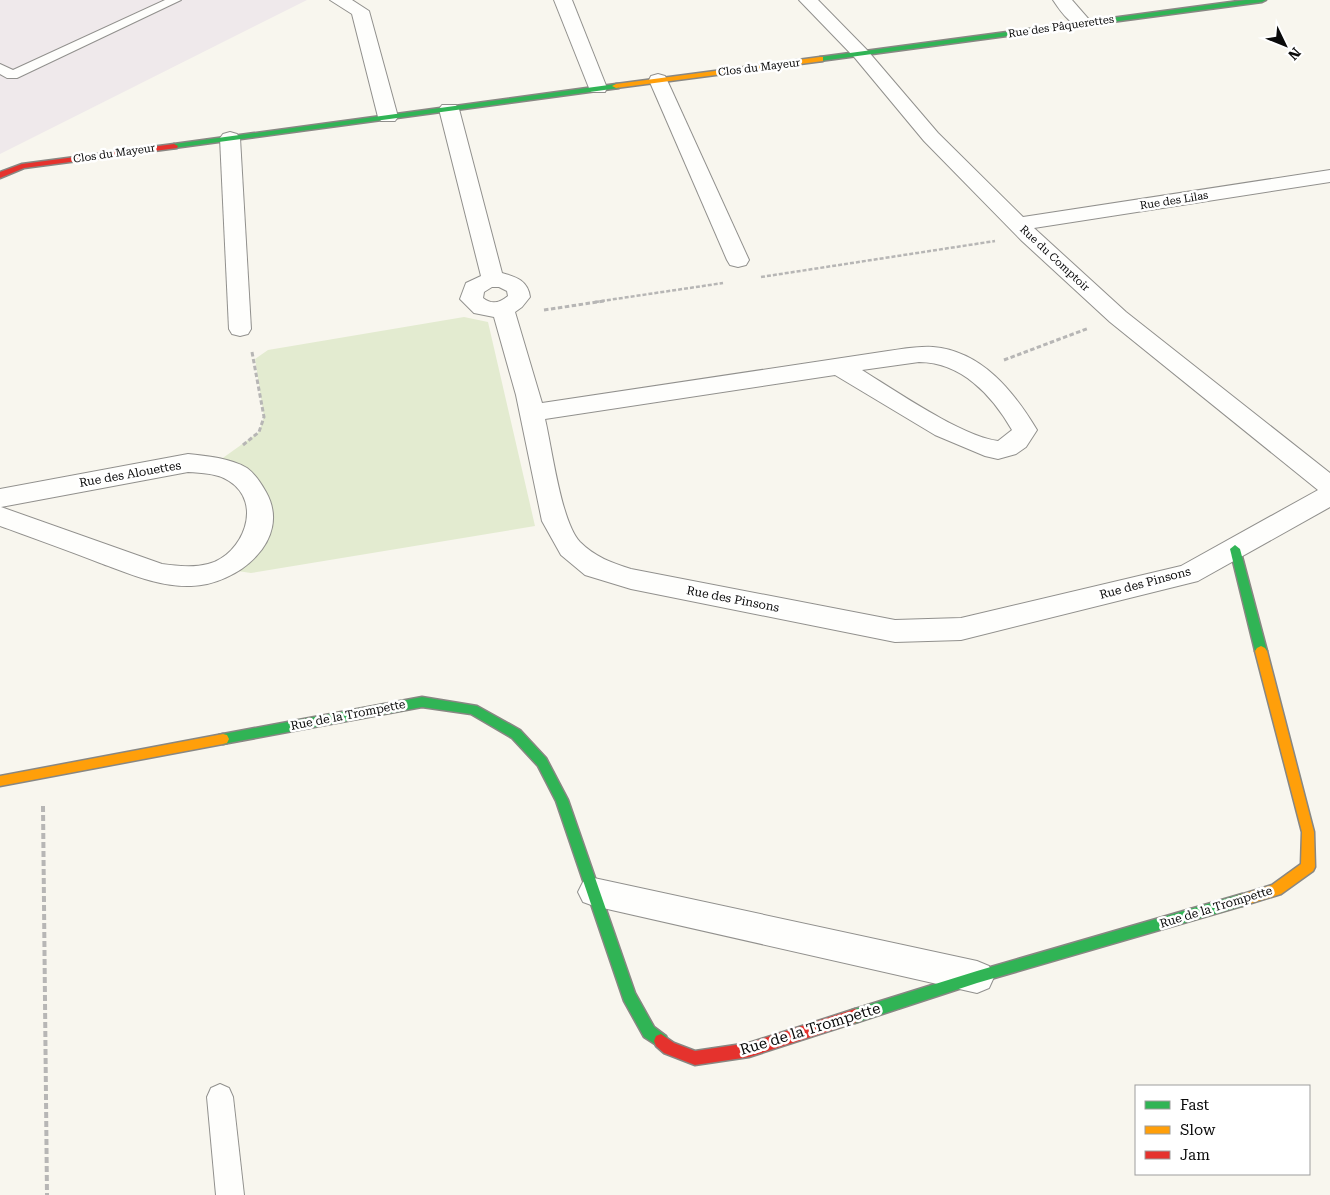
<svg xmlns="http://www.w3.org/2000/svg" width="1330" height="1195" font-family="'Roboto Serif',serif">
<style>
.industrial{fill:#efe9eb}
.green{fill:#e3ebd0}
.lines{fill:none;stroke-linecap:round;stroke-linejoin:round}
.lane-casing{stroke:#91908d;stroke-width:2}
.street-casing{stroke:#91908d;stroke-width:2}
.fast-casing{stroke:#888783;stroke-width:3}
.slow-casing{stroke:#888783;stroke-width:3}
.jam-casing{stroke:#888783;stroke-width:3}
.path-far2{stroke:#b7b6b5;stroke-width:2.5;stroke-dasharray:4 2;stroke-linecap:butt}
.path-far1{stroke:#b7b6b5;stroke-width:3;stroke-dasharray:4.5 2.5;stroke-linecap:butt}
.path{stroke:#b7b6b5;stroke-width:4;stroke-dasharray:6 3;stroke-linecap:butt}
.lane{fill:#fefefc;fill-rule:evenodd}
.street{fill:#fefefc;fill-rule:evenodd}
.fast{fill:#30b455;fill-rule:evenodd}
.slow{fill:#ff9f0a;fill-rule:evenodd}
.jam{fill:#e5322d;fill-rule:evenodd}
.labels{text-anchor:middle;stroke-width:5;stroke-linejoin:round;paint-order:stroke}
.far-street-label{font-size:11px;fill:#0a0a0a;stroke:#fff}
.street-label{font-size:12px;fill:#0a0a0a;stroke:#fff}
.near-street-label{font-size:15px;fill:#0a0a0a;stroke:#fff}
</style>
<rect width="100%" height="100%" fill="#f8f6ee"/>
<polygon class="industrial" points="0,0 307,0 0,154"/>
<polygon class="green" points="464,317 488,322 535,526 251,573 224,569 247,548 256,493 213,465 259,432 264,417 255,359 268,350"/>
<g class="lines">
<g class="lane-casing">
<g id="lane">
<polygon points="165,0 181,0 17,78 7,78 0,74 0,64 13,70"/>
<polygon points="220,1084 229,1088 233,1097 244,1195 216,1195 207,1097 211,1088"/>
</g>
</g>
<g class="street-casing">
<g id="street">
<polygon points="330,0 352,0 369,11 398,117 395,121 381,121 378,117 352,14"/>
<polygon points="554,0 572,0 607,88 605,92 591,92 589,88"/>
<path d="M799 0H818L867 50 938 133 1023 217 1330 170V182L1034 228 1126 312 1330 473V507L1198 581 961 640 895 642 631 589 585 575 561 555 542 521 516 395 494 317 474 313 460 299 466 283 481 276 439 109 442 105H456L459 109 502 273C517 277 528 281 530 297L522 307 515 312 542 403 888 351C903 349 918 346 933 347 982 351 1014 392 1037 430L1026 447 1016 454 998 459 985 456 935 435 835 375 545 419C552 448 561 522 580 542 595 557 612 563 631 569L895 620 961 618 1181 566 1318 490 1110 322 1022 241 924 141 855 58ZM492 287H499L507 291 508 296C499 303 492 305 483 298L484 292ZM919 362C961 362 992 395 1012 430L998 441C961 436 896 391 862 370Z"/>
<path d="M1053 0H1072L1092 23 1089 27C1074 31 1061 12 1053 0Z"/>
<polygon points="658,74 665,76 667,80 749,260 746,265 738,267 730,265 727,260 649,80 651,76"/>
<polygon points="230,132 237,134 240,138 251,329 248,334 240,336 232,334 229,329 220,138 223,134"/>
<path d="M188 454C207 456 230 458 247 468 255 474 261 483 266 492 293 540 237 585 191 586 159 587 130 574 100 563 67 550 33 538 0 526V489ZM188 472C202 473 217 473 229 481 264 503 243 555 208 564 193 568 177 566 162 564L1 507Z"/>
<polygon points="594,878 977,961 989,966 994,977 989,988 977,993 594,906 583,902 578,892 583,882"/>
</g>
</g>
<g class="fast-casing">
<g id="fast">
<polygon points="1246,0 1266,0 1262,2 820,61 816,59 820,57"/>
<polygon points="616,84 619,84 619,88 174,148 170,146 174,144"/>
<polygon points="1235,545 1240,549 1267,651 1265,654 1257,654 1255,651 1230,549"/>
<polygon points="422,697 477,706 520,730 546,758 568,800 635,993 654,1027 666,1036 668,1041 666,1046 661,1048 644,1037 624,1001 556,801 538,766 512,738 471,714 422,707 223,744 219,743 217,739 219,735 223,734"/>
<polygon points="1242,894 1247,896 1249,900 1247,904 1242,906 977,983 855,1023 850,1021 848,1016 850,1011 855,1009 977,971"/>
</g>
</g>
<g class="slow-casing">
<g id="slow">
<polygon points="820,57 823,57 823,61 616,88 612,86 616,84"/>
<polygon points="1261,646 1265,648 1267,651 1314,832 1315,867 1313,871 1281,894 1242,906 1237,904 1235,900 1237,896 1272,885 1301,864 1302,832 1255,651 1257,648"/>
<polygon points="223,734 227,735 229,739 227,743 223,744 0,786 0,776"/>
</g>
</g>
<g class="jam-casing">
<g id="jam">
<polygon points="174,144 178,146 177,148 24,168 0,178 0,172 22,164"/>
<polygon points="855,1009 860,1011 862,1016 860,1021 749,1057 695,1065 664,1053 656,1046 654,1041 656,1036 661,1034 674,1043 695,1051 749,1043"/>
</g>
</g>
<g class="path-far2">
<polyline points="761,277 995,241"/>
<polyline points="595,302 723,283"/>
</g>
<g class="path-far1">
<polyline points="544,310 604,301"/>
<polyline points="1004,360 1089,328"/>
<polyline points="243,445 259,432 264,417 252,352"/>
</g>
<polyline class="path" points="43,806 47,1195"/>
<use href="#lane" class="lane"/>
<use href="#street" class="street"/>
<use href="#fast" class="fast"/>
<use href="#slow" class="slow"/>
<use href="#jam" class="jam"/>
</g>
<g class="labels">
<g class="far-street-label">
<text transform="translate(1061 26) rotate(-8)" y="4">Rue des Pâquerettes</text>
<text transform="translate(759 67) rotate(-7)" y="4">Clos du Mayeur</text>
<text transform="translate(114 153) rotate(-8)" y="4">Clos du Mayeur</text>
<text transform="translate(1174 200) rotate(-9)" y="4">Rue des Lilas</text>
<text transform="translate(1055 258) rotate(43)" y="4">Rue du Comptoir</text>
</g>
<g class="street-label">
<text transform="translate(130 474) rotate(-10)" y="4">Rue des Alouettes</text>
<text transform="translate(1145 583) rotate(-15)" y="4">Rue des Pinsons</text>
<text transform="translate(733 599) rotate(11)" y="4">Rue des Pinsons</text>
<text transform="translate(348 715) rotate(-11)" y="4">Rue de la Trompette</text>
<text transform="translate(1216 907) rotate(-17)" y="4">Rue de la Trompette</text>
</g>
<g class="near-street-label">
<text transform="translate(810 1029) rotate(-17)" y="5">Rue de la Trompette</text>
</g>
</g>
<rect x="1135" y="1085" width="175" height="90" fill="#ffffff" stroke="#9d9d9d"/>
<rect x="1145" y="1101" width="25" height="8" fill="#30b455" stroke="#9d9d9d"/>
<text x="1180" y="1110" font-size="15" fill="#0a0a0a">Fast</text>
<rect x="1145" y="1126" width="25" height="8" fill="#ff9f0a" stroke="#9d9d9d"/>
<text x="1180" y="1135" font-size="15" fill="#0a0a0a">Slow</text>
<rect x="1145" y="1151" width="25" height="8" fill="#e5322d" stroke="#9d9d9d"/>
<text x="1180" y="1160" font-size="15" fill="#0a0a0a">Jam</text>
<g transform="translate(1285 45) rotate(133)" stroke="#ffffff" stroke-width="4" paint-order="stroke">
<path d="M0-4L9 19L0 12L-9 19Z" fill="#0a0a0a"/>
<text y="-8" font-size="14" font-weight="bold" text-anchor="middle" fill="#0a0a0a">N</text>
</g>
</svg>
